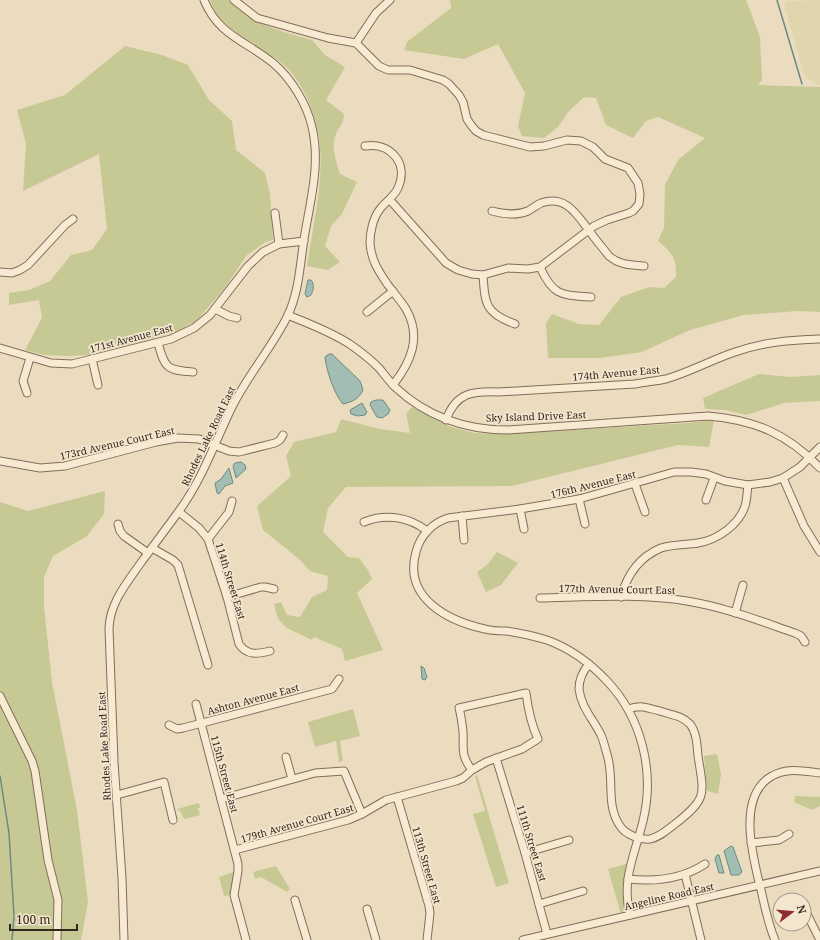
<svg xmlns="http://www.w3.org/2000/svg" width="820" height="940" font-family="'Noto Serif',serif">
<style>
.farmland{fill:#e1d5ad}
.green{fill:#c6c994}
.water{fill:#a2beb4;stroke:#6a8b81}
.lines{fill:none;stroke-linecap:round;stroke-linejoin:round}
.stream{stroke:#6a8b81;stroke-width:1.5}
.minor-casing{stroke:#836d59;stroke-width:9}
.minor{stroke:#f7ead2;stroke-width:7}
.labels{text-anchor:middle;stroke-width:3.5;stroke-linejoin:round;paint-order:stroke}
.street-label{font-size:10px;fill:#33261c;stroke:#f3e6cf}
</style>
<rect width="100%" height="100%" fill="#ebdcbf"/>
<polygon class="farmland" points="820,0 820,85 805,78 784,5 786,2 789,1"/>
<g class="green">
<path d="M210 0H230L254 21 284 32 312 40 325 55 345 67 326 100 344 114C344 125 337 128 335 137 331 148 337 164 340 174L357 182 342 214 331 226 325 246 340 262 328 270 307 266C313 226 323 187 320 146 319 132 315 118 310 105 304 89 293 71 279 61 261 48 226 29 215 11 213 8 212 4 210 0Z"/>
<path d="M450 0H746L760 37 762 80 758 85 820 87V312L798 311 744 315 690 330 642 352 600 358H548L546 323 552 314 579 324 599 325 621 297 649 287 664 288 676 277C677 258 672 253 658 241L664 228 665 185 678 160 705 138 658 117 646 121 633 138 606 125 596 98 584 97 568 112 558 127 544 138 522 136 518 126 525 93 498 44 464 59 404 50 407 42 451 8Z"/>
<polygon points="125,46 162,55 188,65 209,100 232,121 236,150 265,173 270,194 273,240 266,242 247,255 224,289 197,320 177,332 99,354 70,356 43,355 25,350 42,318 39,300 9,305 9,293 29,290 50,281 71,255 92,250 107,229 99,154 23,191 26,144 17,110 65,95"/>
<polygon points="759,374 790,377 820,375 820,401 784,403 746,415 726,410 705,409 703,398"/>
<polygon points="412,407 451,427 475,433 503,434 688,423 714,420 709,447 678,445 512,486 346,487 328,508 323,532 348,557 359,558 368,570 372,579 357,593 383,650 345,661 342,649 314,637 312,640 287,628 278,619 274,604 281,602 287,615 300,617 312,597 327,590 328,576 310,571 299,559 263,530 257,506 291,476 286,456 294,442 336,432 341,419 380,429 410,433 406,414"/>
<polygon points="105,491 104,514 87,536 53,556 44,577 44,607 52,682 77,810 88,902 81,940 0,940 0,502 28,511"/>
<polygon points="497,552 518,563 501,585 486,592 477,572 487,565"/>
<polygon points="353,709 360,736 340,741 343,761 339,762 336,741 315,747 308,722"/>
<polygon points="717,754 721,774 718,794 707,791 704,756"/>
<polygon points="477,775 509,883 496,887 473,814 485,811 475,776"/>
<polygon points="795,796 820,797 820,806 812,810 794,802"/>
<polygon points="199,803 200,808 198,808 200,815 184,819 181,812 177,809"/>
<polygon points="626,864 623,891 625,909 621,914 608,869"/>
<polygon points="276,866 290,889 287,892 261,877 255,879 253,872"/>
<polygon points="234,872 230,895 224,896 219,877"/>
</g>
<g class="water">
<path d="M308 280H311C315 284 313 291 311 295L307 297 305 294Z"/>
<path d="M329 354H332L360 381 363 390C359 399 352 402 343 404 334 394 326 369 325 357Z"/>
<polygon points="376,400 383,400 390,410 388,414 382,418 377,417 370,405 371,402"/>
<polygon points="362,403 367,412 365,415 358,416 351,414 350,410"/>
<polygon points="241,462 245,465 246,469 236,478 233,466 235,463"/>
<polygon points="229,468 233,483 225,486 219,494 217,493 215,483 221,479"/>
<polygon points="421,666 424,668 427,677 425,680 422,679"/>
<polygon points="731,846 733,847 742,872 739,875 731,875 724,851"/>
<polygon points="717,855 719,855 724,873 719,873 715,859"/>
</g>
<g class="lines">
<g class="stream">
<polyline points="777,0 802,84"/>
<polyline points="0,776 9,833 14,916 12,940"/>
</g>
<g class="minor-casing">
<g id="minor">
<polyline points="234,0 257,18 328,38 356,43 379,66 388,70 410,70 443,80 449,84 459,95 463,102 467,119 471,125 476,131 483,135 530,147 544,146 567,140 581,141 593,147 605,159 628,168 638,183 640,194 639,204 633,211 629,213 607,220 594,226 540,267 528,269 508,268 483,275 472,274 458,270 446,263 390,200"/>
<polyline points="356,43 376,13 390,0"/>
<path d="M365 146C391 142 409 164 398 188 394 197 386 201 380 209 373 218 370 232 370 243 371 260 379 272 388 285 394 293 401 301 406 309 422 337 411 362 393 385"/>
<path d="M492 211C504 214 516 216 528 211 533 208 537 205 541 203 565 195 576 213 588 229 594 238 602 247 609 256 619 265 631 265 644 266"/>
<polyline points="275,213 279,244"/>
<path d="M540 267C553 296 561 295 591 297"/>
<polyline points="0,272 12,273 20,270 28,265 65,225 73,219"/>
<path d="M483 275C485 304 485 313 515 324"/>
<polyline points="215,309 229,316 237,318"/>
<polyline points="367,312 393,291"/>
<path d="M288 315C309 324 332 332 351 345 361 352 371 360 379 368 384 374 389 381 395 387 426 416 465 430 508 430L708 416C755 420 788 434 820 468"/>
<path d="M158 343C165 369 167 370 193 372"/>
<polyline points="0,348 51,363 72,364 171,339 194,328 210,315 248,266 263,252 279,244 304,241"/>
<polyline points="92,359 98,385"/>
<polyline points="27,393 23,381 30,358"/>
<path d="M446 420C456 392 473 391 499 392L635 384C645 382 656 381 666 379 690 372 711 360 735 352 763 342 791 340 820 339"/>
<polyline points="0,461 40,468 65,466 156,442 178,438 199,439 229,451 239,452 275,443 280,440 283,435"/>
<polyline points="783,478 804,526 820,552"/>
<polyline points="635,484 645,512"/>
<polyline points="579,499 585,524"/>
<polyline points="706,500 714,478"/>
<polyline points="520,509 524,529"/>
<path d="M179 512 199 528 208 539 227 597 239 644C247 656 258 654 270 651"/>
<polyline points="462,516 464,540"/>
<path d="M364 522C385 513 410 517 427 531"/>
<polyline points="118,524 120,531 124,536 148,553"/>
<polyline points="208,539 229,512 232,501"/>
<polyline points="152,548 173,560 178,565 208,665"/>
<polyline points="227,597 261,587 265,587 274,589"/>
<path d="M621 597C627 575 639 557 661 548 673 544 686 545 698 543 717 540 739 525 745 506 747 500 747 492 748 485"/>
<path d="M540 598C586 597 641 593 687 601 724 607 760 621 795 633L801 636 805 642"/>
<polyline points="735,613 743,585"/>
<path d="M589 664C583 671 579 679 579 689 581 707 593 719 601 735 604 742 606 751 608 758 614 781 606 806 620 826 626 835 640 840 650 839 660 837 667 830 675 824 708 798 704 795 698 756 697 746 697 733 690 724 681 715 671 715 660 711 646 708 642 704 628 709"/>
<polyline points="0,696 32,761 35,771 48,860 58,900 57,940"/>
<polyline points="196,704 238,864 238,871 234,895 246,940"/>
<polyline points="169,725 177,729 183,728 332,689 339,679"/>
<polyline points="286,757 292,779"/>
<polyline points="496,758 525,853 547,934"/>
<polyline points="117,795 164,782 173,820"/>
<polyline points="397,797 429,906 430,913 427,940"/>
<polyline points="221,799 315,773 344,771 362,814"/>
<polyline points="751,843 779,840 789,834"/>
<path d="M235 850 348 820 362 814 386 800 456 781 463 778 472 770 486 762 522 749 538 739C531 724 528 709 526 693L459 708C461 715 462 723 463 731 464 748 460 755 472 770"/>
<polyline points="525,853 569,840"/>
<polyline points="685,874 701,940"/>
<path d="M628 879C654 882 682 879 705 864"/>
<polyline points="295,900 307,940"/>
<polyline points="539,904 583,891"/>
<polyline points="367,909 376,940"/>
<polyline points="806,912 820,940"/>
<path d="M630 915C621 880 635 854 643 821 655 772 642 718 607 681 591 664 569 648 547 640 534 636 520 633 506 631 499 631 492 631 485 629 448 621 403 598 416 552 420 536 432 523 448 518L520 509 579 499 674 472H691L706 474 725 481 748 485 770 482 783 478 800 467 820 447"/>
<path d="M124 940 122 878 114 762 109 628C110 603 126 584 140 564 153 546 166 529 179 511 202 480 215 442 232 407 247 376 271 349 287 317 299 293 300 265 304 239 310 202 321 164 312 127 307 104 291 78 273 63 246 41 218 35 204 0"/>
<polyline points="523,940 820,871"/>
<path d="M775 940C768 924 765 907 761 890 753 858 736 796 772 776 787 767 804 771 820 773"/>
</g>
</g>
<use href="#minor" class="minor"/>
</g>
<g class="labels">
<g class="street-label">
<text transform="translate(131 338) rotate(-15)" y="4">171st Avenue East</text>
<text transform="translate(616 373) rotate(-5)" y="4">174th Avenue East</text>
<text transform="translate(536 416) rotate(-2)" y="4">Sky Island Drive East</text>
<text transform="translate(208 436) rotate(-64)" y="4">Rhodes Lake Road East</text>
<text transform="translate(117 443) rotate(-13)" y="4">173rd Avenue Court East</text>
<text transform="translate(593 484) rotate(-14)" y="4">176th Avenue East</text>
<text transform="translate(231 581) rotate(73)" y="4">114th Street East</text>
<text transform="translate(617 589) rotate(1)" y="4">177th Avenue Court East</text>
<text transform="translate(253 699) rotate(-15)" y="4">Ashton Avenue East</text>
<text transform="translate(104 746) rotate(-93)" y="4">Rhodes Lake Road East</text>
<text transform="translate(225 774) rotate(75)" y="4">115th Street East</text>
<text transform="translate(297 823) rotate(-16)" y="4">179th Avenue Court East</text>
<text transform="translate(532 843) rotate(73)" y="4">111th Street East</text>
<text transform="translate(427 865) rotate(74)" y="4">113th Street East</text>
<text transform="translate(669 896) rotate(-13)" y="4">Angeline Road East</text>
</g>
</g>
<g transform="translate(792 912) rotate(74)"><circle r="19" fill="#f3e6cf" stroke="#a69987"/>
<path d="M0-3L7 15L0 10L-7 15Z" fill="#8f2b32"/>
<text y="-6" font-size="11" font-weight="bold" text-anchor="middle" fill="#33261c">N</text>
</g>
<path d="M10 924v6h67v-6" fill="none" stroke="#33261c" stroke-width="2"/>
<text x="16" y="924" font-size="12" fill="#33261c" stroke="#f3e6cf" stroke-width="3" paint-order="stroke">100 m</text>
</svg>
